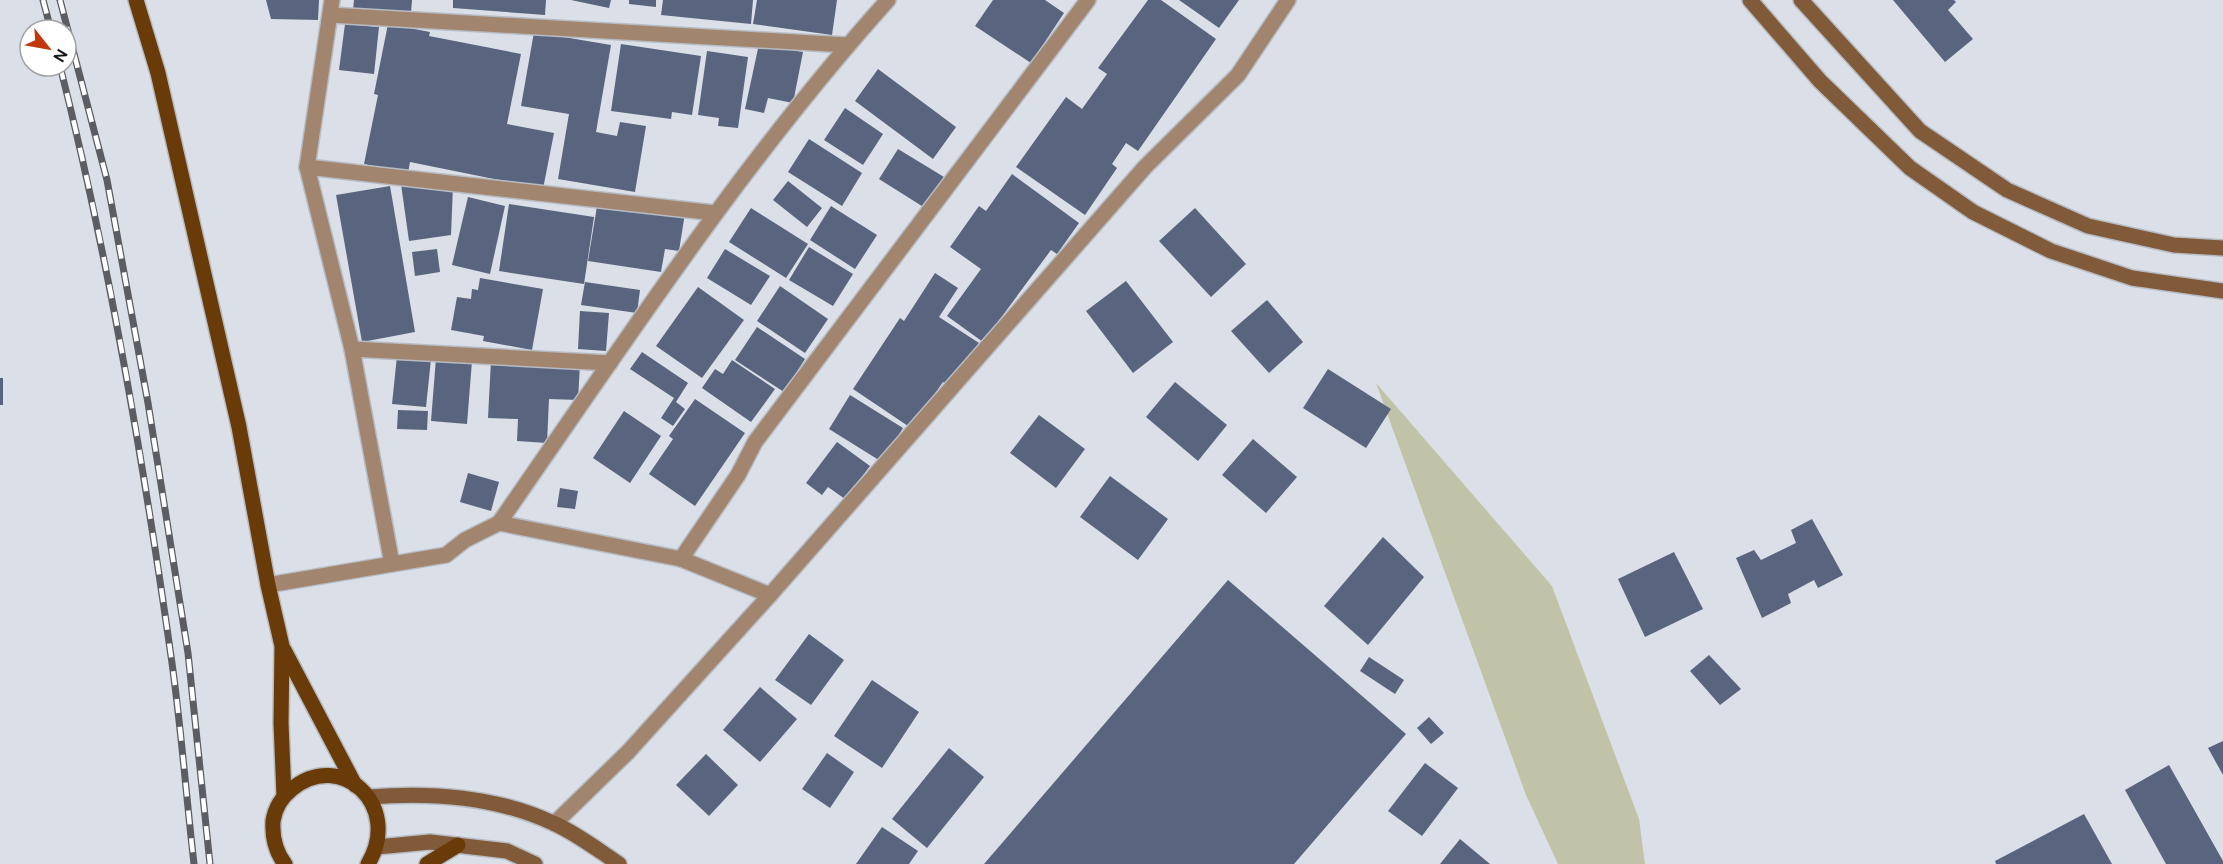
<svg xmlns="http://www.w3.org/2000/svg" width="2223" height="864" font-family="'DM Sans',sans-serif">
<style>
.green{fill:#c1c3a9}
.building{fill:#59657e}
.lines{fill:none;stroke-linecap:round;stroke-linejoin:round}
.minor-casing{stroke:#b7bbc2;stroke-width:18}
.secondary-casing{stroke:#b7bbc2;stroke-width:18}
.primary-casing{stroke:#b7bbc2;stroke-width:18}
.minor{stroke:#a1856f;stroke-width:15}
.secondary{stroke:#815a39;stroke-width:15}
.primary{stroke:#693b09;stroke-width:15}
.rail-casing{stroke:#5b5d62;stroke-width:7}
.rail{stroke:#fff;stroke-width:4.5;stroke-dasharray:14;stroke-linecap:butt}
</style>
<rect width="100%" height="100%" fill="#dbdfe7"/>
<polygon class="green" points="1376,383 1552,586 1639,819 1645,864 1558,864 1526,795"/>
<g class="building">
<polygon points="266,0 319,0 318,20 271,19"/>
<polygon points="354,0 412,0 411,13 353,10"/>
<polygon points="453,0 546,0 545,15 453,8"/>
<polygon points="571,0 611,0 609,8"/>
<polygon points="629,0 656,0 656,7 629,4"/>
<polygon points="663,0 753,0 751,24 661,15"/>
<polygon points="757,0 837,0 832,35 753,24"/>
<polygon points="993,0 1045,0 1064,13 1031,63 975,26"/>
<polygon points="1148,0 1161,0 1216,39 1138,151 1126,143 1112,164 1117,168 1085,215 1016,167 1066,97 1082,109 1107,74 1098,68"/>
<polygon points="1179,0 1239,0 1219,28"/>
<polygon points="1893,0 1954,0 1956,2 1948,10 1973,39 1945,62"/>
<polygon points="345,24 379,27 374,74 339,70"/>
<polygon points="388,24 430,32 429,36 521,54 507,124 554,133 543,189 410,162 408,173 364,164 378,95 374,94"/>
<polygon points="534,32 611,45 596,132 617,136 620,122 646,126 635,192 558,179 569,114 521,106"/>
<polygon points="621,44 701,56 692,115 672,112 671,119 611,111"/>
<polygon points="759,44 803,52 793,103 768,98 764,113 745,109"/>
<polygon points="707,51 748,57 738,128 718,126 719,118 698,115"/>
<polygon points="878,69 956,127 933,159 855,101"/>
<polygon points="845,108 883,134 863,165 824,140"/>
<polygon points="809,139 862,173 842,206 788,172"/>
<polygon points="898,149 944,177 925,208 879,179"/>
<polygon points="1012,174 1079,223 1057,254 1051,250 983,342 947,316 981,269 950,247 979,206 986,211"/>
<polygon points="788,181 822,208 807,227 773,200"/>
<polygon points="401,184 453,186 451,235 409,241"/>
<polygon points="390,186 415,332 362,342 336,195"/>
<polygon points="468,197 505,206 490,274 452,265"/>
<polygon points="598,200 685,213 679,251 665,249 661,272 588,261"/>
<polygon points="509,204 594,217 584,284 499,271"/>
<polygon points="831,206 877,235 855,269 810,240"/>
<polygon points="751,208 808,244 786,278 729,242"/>
<polygon points="1195,208 1246,264 1211,297 1159,241"/>
<polygon points="809,247 853,274 833,306 789,280"/>
<polygon points="437,249 440,272 415,276 412,252"/>
<polygon points="725,249 770,276 751,305 707,278"/>
<polygon points="935,273 958,288 939,317 979,343 950,387 943,382 911,428 853,389 900,318 904,321"/>
<polygon points="480,278 543,289 532,350 483,341 484,336 451,330 457,297 471,299 472,289 478,290"/>
<polygon points="1126,281 1173,342 1133,373 1086,311"/>
<polygon points="585,282 640,290 637,313 581,305"/>
<polygon points="780,286 828,319 805,353 757,321"/>
<polygon points="698,287 744,320 702,378 656,346"/>
<polygon points="1267,300 1303,342 1269,373 1231,331"/>
<polygon points="580,311 609,313 606,351 578,349"/>
<polygon points="757,327 805,359 784,392 735,360"/>
<polygon points="642,352 688,383 676,402 685,409 673,426 661,418 674,398 630,369"/>
<polygon points="397,356 431,359 426,407 392,404"/>
<polygon points="436,358 472,361 467,424 431,421"/>
<polygon points="491,360 580,364 578,400 549,399 547,443 517,441 518,419 488,418"/>
<polygon points="732,360 775,389 751,422 702,388 715,369 723,374"/>
<polygon points="1328,369 1391,409 1366,448 1303,408"/>
<rect x="0" y="378" width="3" height="27"/>
<polygon points="1175,382 1227,425 1198,461 1146,417"/>
<polygon points="850,395 903,428 882,462 829,429"/>
<polygon points="695,399 745,433 695,506 649,474 673,439 669,436"/>
<polygon points="398,410 428,411 427,430 397,429"/>
<polygon points="624,411 661,436 630,483 593,458"/>
<polygon points="1039,415 1085,449 1056,488 1010,453"/>
<polygon points="1253,439 1297,477 1266,513 1222,475"/>
<polygon points="837,442 870,466 845,499 828,487 822,495 806,483"/>
<polygon points="468,473 499,482 491,511 460,502"/>
<polygon points="1110,476 1168,519 1138,560 1080,517"/>
<polygon points="560,488 578,491 575,509 557,507"/>
<polygon points="1812,519 1843,575 1818,588 1814,580 1788,594 1791,603 1762,618 1736,558 1754,550 1761,560 1796,543 1791,530"/>
<polygon points="1383,537 1424,577 1368,645 1324,606"/>
<polygon points="1674,552 1703,609 1645,637 1618,579"/>
<polygon points="1228,580 1406,734 1294,864 984,864"/>
<polygon points="809,634 844,660 811,705 775,680"/>
<polygon points="1709,655 1741,689 1720,705 1690,671"/>
<polygon points="1369,657 1404,680 1395,694 1360,671"/>
<polygon points="872,680 919,712 882,768 834,736"/>
<polygon points="760,687 797,719 760,762 723,730"/>
<polygon points="1429,717 1444,733 1431,744 1417,728"/>
<polygon points="2223,741 2223,775 2208,748"/>
<polygon points="949,748 984,777 927,848 892,819"/>
<polygon points="827,753 854,772 830,808 802,789"/>
<polygon points="706,754 738,785 709,816 676,785"/>
<polygon points="1425,763 1458,788 1422,836 1388,811"/>
<polygon points="2169,765 2223,861 2223,864 2166,864 2125,790"/>
<polygon points="2084,814 2112,864 1996,864 1995,861"/>
<polygon points="882,827 918,851 909,864 856,864"/>
<polygon points="1460,839 1490,864 1440,864"/>
</g>
<g class="lines">
<g class="minor-casing">
<g id="minor">
<polyline points="332,0 307,167 352,349 392,564"/>
<polyline points="330,15 847,45"/>
<polyline points="307,167 715,213"/>
<polyline points="352,349 610,363"/>
<polyline points="499,523 681,559 770,595"/>
<polyline points="681,559 738,475 755,442 1088,0"/>
<path d="M268 585 446 555 465 540 499 523C623 345 742 162 888 0"/>
<polyline points="555,823 628,752 770,595 1145,167 1238,75 1288,0"/>
</g>
</g>
<g class="secondary-casing">
<g id="secondary">
<polyline points="1750,0 1820,81 1910,168 1973,212 2051,251 2132,278 2223,291"/>
<polyline points="1801,0 1920,131 2007,190 2088,226 2174,245 2223,248"/>
<path d="M369 797C430 792 497 797 553 823 576 833 598 850 619 864"/>
<polyline points="377,847 430,842 507,851 535,864"/>
</g>
</g>
<g class="primary-casing">
<g id="primary">
<polyline points="136,0 158,73 239,427 268,585 282,646 281,723 284,796"/>
<polyline points="284,650 355,785"/>
<path d="M285 864C275 851 272 837 273 821 275 808 282 797 292 789 340 749 403 805 368 864"/>
<polyline points="427,864 458,845"/>
</g>
</g>
<use href="#minor" class="minor"/>
<use href="#secondary" class="secondary"/>
<use href="#primary" class="primary"/>
<g class="rail-casing">
<g id="rail">
<polyline points="43,0 51,30"/>
<polyline points="60,0 107,180 148,403 188,653 210,864"/>
<path d="M60 66C109 259 143 459 171 656 181 725 186 795 194 864"/>
</g>
</g>
<use href="#rail" class="rail"/>
</g>
<g transform="translate(48 48) rotate(121)"><circle r="28" fill="#ffffff" stroke="#a1a2a3" stroke-width="1.5"/>
<path d="M0-4.5L10 22L0 15L-10 22Z" fill="#c1380e"/>
<text y="-9" font-size="16" font-weight="bold" text-anchor="middle" fill="#141618">N</text>
</g>
</svg>
